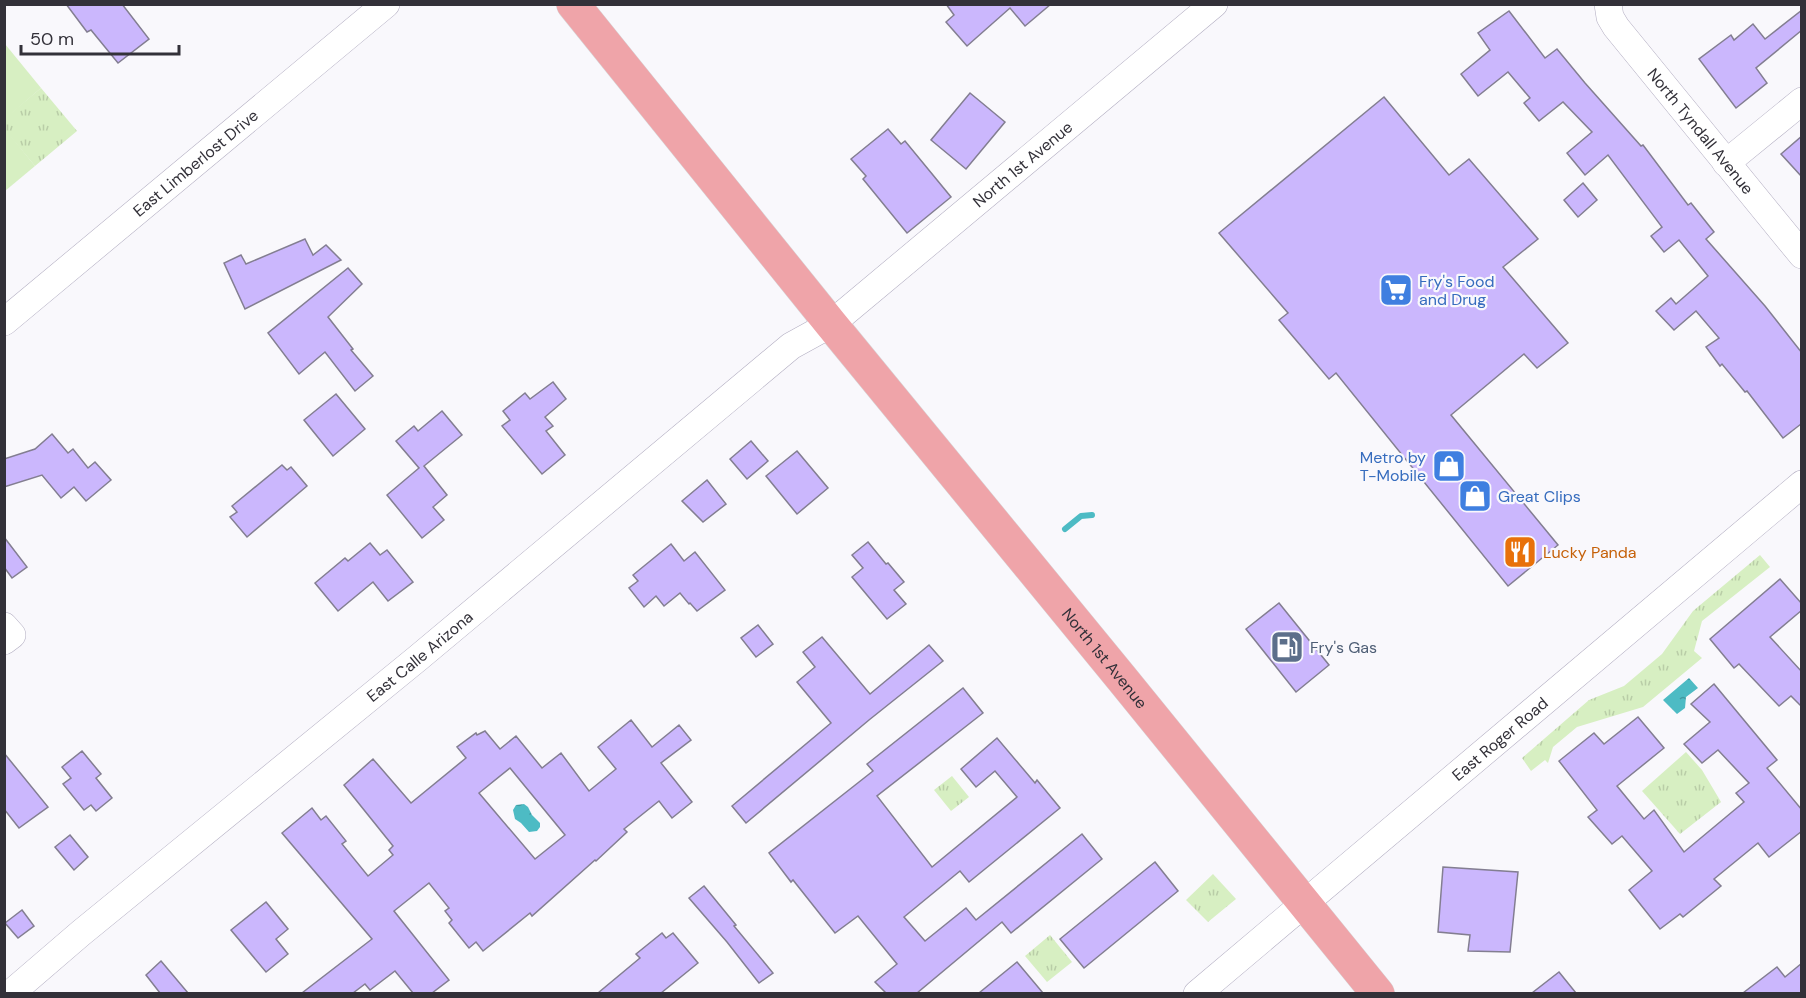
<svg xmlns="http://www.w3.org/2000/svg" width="1806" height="998" font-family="'DM Sans',sans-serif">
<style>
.grass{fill:url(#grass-tufts)}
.pitch{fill:#d7efc2}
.water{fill:url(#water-ripples)}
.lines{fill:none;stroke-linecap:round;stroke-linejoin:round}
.stream{stroke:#4dbbc4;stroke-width:6}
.building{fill:#cbb7fd;stroke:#837e91;stroke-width:1.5;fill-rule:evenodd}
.minor-casing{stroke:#b2adc1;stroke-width:28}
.major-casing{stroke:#d6d6d7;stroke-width:34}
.minor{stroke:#fff;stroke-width:27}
.major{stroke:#efa4a9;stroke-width:33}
.labels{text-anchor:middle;stroke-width:4.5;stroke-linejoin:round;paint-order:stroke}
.street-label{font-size:16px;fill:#333139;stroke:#f9f8fc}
.shop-label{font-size:16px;fill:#366cbe;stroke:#f9f8fc;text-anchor:start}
.food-label{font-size:16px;fill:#c56008;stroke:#f9f8fc;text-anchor:start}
.service-label{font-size:16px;fill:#4e5e75;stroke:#f9f8fc;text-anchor:start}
</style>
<defs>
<pattern id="grass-tufts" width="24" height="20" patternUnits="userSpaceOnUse" patternTransform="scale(1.5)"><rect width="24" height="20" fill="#d7efc2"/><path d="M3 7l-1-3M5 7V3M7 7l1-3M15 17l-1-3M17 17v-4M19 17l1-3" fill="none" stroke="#b9cda7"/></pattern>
<pattern id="water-ripples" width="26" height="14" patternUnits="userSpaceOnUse" patternTransform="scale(1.5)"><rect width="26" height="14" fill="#4dbbc4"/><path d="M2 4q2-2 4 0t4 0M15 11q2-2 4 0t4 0" fill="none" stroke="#4199a0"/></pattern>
</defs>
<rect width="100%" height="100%" fill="#f9f8fc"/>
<g class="grass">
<polygon points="41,88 77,131 35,166 5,130 4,119"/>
<polygon points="1760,555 1770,567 1702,621 1694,651 1702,658 1643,707 1577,727 1553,747 1548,763 1545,760 1531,771 1522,758 1589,700 1624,686 1662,654 1693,611"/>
<polygon points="1686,752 1702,770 1721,802 1680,834 1642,791"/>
<polygon points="952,776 969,797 951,811 934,790"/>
<polygon points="1213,874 1236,899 1208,922 1186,900"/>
<polygon points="1050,935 1072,962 1047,982 1025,956"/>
</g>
<g class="pitch">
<polygon points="5,44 41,88 5,119 4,119"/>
<polygon points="5,129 35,166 5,191 4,191"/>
</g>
<g class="water">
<polygon points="1689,678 1698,688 1686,697 1685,708 1677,714 1663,700"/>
<polygon points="524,804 528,807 532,815 540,823 540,827 537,831 529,832 521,823 515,819 513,810 516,805"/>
</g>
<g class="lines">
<polyline class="stream" points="1065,529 1081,516 1092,515"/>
</g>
<g class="building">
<polygon points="66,4 122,4 149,39 118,63 91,30 87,32"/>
<polygon points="946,4 1051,4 1025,26 1010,8 967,46 946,22 954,15"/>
<polygon points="1802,10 1802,30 1756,68 1767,83 1736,108 1699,59 1731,35 1734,40 1753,24 1765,39"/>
<polygon points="1509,11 1545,58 1557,49 1585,83 1641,146 1643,145 1688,205 1691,203 1714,232 1706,239 1765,306 1802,353 1801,424 1783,438 1747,391 1745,392 1722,364 1720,366 1706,347 1719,338 1696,311 1674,330 1656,311 1671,298 1676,304 1708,276 1679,240 1664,252 1651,236 1662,227 1608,155 1585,175 1567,153 1592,132 1563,102 1539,121 1524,103 1530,98 1508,72 1478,96 1461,74 1490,50 1478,33"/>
<polygon points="970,93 1005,122 966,169 931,140"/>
<polygon points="1384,97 1449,175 1469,159 1538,239 1503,267 1568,343 1537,368 1524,354 1451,415 1558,545 1508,586 1336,373 1329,379 1279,320 1288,313 1219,233"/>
<polygon points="888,129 901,144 905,141 951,197 907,233 863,179 866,176 851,159"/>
<polygon points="1802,136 1802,177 1781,154"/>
<polygon points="1583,183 1597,200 1578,217 1564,200"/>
<polygon points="305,239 313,255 326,245 341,260 245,309 224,263 241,255 246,264"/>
<polygon points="348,268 362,284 328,317 353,349 351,350 373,376 355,391 325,352 299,374 268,333"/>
<polygon points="553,382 566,399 545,417 553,426 546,431 565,455 542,474 502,426 510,420 503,411 525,393 530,399"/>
<polygon points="336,394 365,429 333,456 304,420"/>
<polygon points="442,411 462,435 424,466 447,495 433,507 444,520 422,538 387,495 419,468 396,441 414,426 418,431"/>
<polygon points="52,434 68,453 73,449 88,468 95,462 111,480 86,501 74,487 61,498 42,475 4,487 4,459 35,449"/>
<polygon points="751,441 768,461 747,479 730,459"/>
<polygon points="797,451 828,488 797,514 766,476"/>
<polygon points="282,465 287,470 291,467 307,486 247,537 230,517 237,512 232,506"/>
<polygon points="707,480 726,504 703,522 682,501"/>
<polygon points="4,537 27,567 12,578 4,567"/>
<polygon points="868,542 886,564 888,563 904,582 894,590 906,604 887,619 852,577 863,568 852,555"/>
<polygon points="370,543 380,555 387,550 413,582 388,601 373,582 338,611 315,583 345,558 348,561"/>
<polygon points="671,544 684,561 695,552 725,590 697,611 690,603 689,604 680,593 664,606 656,596 644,607 629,588 638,581 633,575"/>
<polygon points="1780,579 1802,604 1802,610 1770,637 1802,672 1802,707 1791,696 1779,706 1739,664 1734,668 1710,639"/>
<polygon points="1279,603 1329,665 1296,692 1246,629"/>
<polygon points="758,625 773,644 756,657 741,638"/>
<polygon points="822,637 870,694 929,645 943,661 869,720 746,823 732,806 831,723 797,682 815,667 803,652"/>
<polygon points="1714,684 1777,760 1767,768 1802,810 1802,831 1769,857 1758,843 1714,879 1721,886 1683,917 1680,914 1660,929 1629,890 1652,871 1622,836 1612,844 1588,817 1597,810 1559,761 1594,733 1604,744 1638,717 1664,748 1617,786 1644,819 1654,810 1684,852 1744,802 1736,793 1749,783 1718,750 1702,763 1684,744 1710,722 1691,704"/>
<polygon points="963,688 983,713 877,796 932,867 1017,797 995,771 976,787 961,769 997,738 1035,783 1037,780 1060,808 969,882 960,871 904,917 925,941 966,908 976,920 1082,834 1102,859 1011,933 1002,922 917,993 886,993 875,982 897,964 858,916 835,933 793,880 791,882 769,853 873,771 867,764"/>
<path d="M631 720 652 747 679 725 691 740 661 763 692 802 672 818 659 801 624 829 627 832 596 861 595 860 532 916 530 913 483 951 476 942 469 948 449 923 452 920 445 911 449 908 429 883 394 911 449 980 432 993H413L395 971 370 990 365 984 353 993H302L372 939 282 833 312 808 321 820 326 816 346 841 342 844 368 876 393 855 389 850 393 846 344 785 373 759 411 803 466 758 457 747 476 733 477 735 485 731 500 749 516 736 542 768 561 753 589 791 616 769 598 747ZM510 768 565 835 535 859 479 793Z"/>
<polygon points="82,751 101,774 96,778 112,798 96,811 91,805 84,810 63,784 71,778 62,767"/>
<polygon points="4,753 48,807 19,828 4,809"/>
<polygon points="70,835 88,857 74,870 55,847"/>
<polygon points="1155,862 1178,891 1084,968 1060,939"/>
<polygon points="1443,867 1518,872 1510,952 1468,951 1470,935 1438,932"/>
<polygon points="704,886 736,925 734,926 773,973 759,983 727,942 689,898"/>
<polygon points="266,902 288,929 276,939 288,954 266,972 231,930"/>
<polygon points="22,910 34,926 18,938 5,923"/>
<polygon points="662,933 666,938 673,933 698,963 661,993 598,993 640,958 636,954"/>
<polygon points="161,961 188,993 160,993 146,975"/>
<polygon points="1017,962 1043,993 979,993"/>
<polygon points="1802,963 1802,993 1743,993 1777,967 1785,977"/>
<polygon points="1559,972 1576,993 1532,993"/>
</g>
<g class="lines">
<g class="minor-casing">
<g id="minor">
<path id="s1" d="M1608 4 1610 17 1616 27 1802 255"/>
<polyline points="1726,163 1802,101"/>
<path id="s2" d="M4 322 386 4"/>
<polyline points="4,626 12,635 4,641"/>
<path id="s3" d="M10 994 81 933 418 658 791 346 831 324 1214 4"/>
<path id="s4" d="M1197 994 1802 484"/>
</g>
</g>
<g class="major-casing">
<g id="major">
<path id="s5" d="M573 4 831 324 1123 680 1378 994"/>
</g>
</g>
<use href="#minor" class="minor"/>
<use href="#major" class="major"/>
</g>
<defs>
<g id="supermarket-square" transform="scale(1.725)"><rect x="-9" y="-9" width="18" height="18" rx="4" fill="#3f7fe0" stroke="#f9f8fc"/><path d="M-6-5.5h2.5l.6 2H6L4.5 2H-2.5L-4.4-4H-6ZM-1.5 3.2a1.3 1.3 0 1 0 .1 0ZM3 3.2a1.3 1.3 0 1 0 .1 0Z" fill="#fff"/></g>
<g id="shop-square" transform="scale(1.725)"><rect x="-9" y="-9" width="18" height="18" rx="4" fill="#3f7fe0" stroke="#f9f8fc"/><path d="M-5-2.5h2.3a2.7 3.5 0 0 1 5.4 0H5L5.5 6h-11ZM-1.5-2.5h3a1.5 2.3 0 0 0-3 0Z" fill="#fff"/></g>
<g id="restaurant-square" transform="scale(1.725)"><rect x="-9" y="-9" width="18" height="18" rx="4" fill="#e8710a" stroke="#f9f8fc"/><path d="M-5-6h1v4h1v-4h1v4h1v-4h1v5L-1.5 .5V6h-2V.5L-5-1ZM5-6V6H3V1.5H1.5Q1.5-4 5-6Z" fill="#fff"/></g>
<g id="fuel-square" transform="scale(1.725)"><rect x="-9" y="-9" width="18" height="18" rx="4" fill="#5c6f8a" stroke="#f9f8fc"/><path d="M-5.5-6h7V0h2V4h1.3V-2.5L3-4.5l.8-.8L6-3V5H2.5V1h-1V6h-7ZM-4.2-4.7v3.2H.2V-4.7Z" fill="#fff"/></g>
</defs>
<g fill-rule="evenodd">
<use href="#supermarket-square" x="1396" y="290"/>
<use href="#shop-square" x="1449" y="466"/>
<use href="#shop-square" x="1475" y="496"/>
<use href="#restaurant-square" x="1520" y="552"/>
<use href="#fuel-square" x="1287" y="647"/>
</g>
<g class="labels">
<g class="street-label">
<text dy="6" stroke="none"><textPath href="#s1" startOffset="159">North Tyndall Avenue</textPath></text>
<text dy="6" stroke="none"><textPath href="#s2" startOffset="249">East Limberlost Drive</textPath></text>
<text dy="6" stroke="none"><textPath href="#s3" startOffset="1310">North 1st Avenue</textPath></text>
<text dy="6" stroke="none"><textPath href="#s3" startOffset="531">East Calle Arizona</textPath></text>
<text dy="6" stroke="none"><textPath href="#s5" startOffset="843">North 1st Avenue</textPath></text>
<text dy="6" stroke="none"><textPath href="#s4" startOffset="396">East Roger Road</textPath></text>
</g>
<g class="shop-label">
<text x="1419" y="287">Fry's Food<tspan x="1419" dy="18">and Drug</tspan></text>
<text x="1426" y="463" text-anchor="end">Metro by<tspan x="1426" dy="18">T-Mobile</tspan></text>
<text x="1498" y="502">Great Clips</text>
</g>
<g class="food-label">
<text x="1543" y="558">Lucky Panda</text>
</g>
<g class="service-label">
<text x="1310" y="653">Fry's Gas</text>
</g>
</g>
<rect width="1806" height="998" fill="none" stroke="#333139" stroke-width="12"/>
<path d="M21 45v9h158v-9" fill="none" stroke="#333139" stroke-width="3"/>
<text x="30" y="45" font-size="18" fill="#333139" stroke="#f9f8fc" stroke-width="4.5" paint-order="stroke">50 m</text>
</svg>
